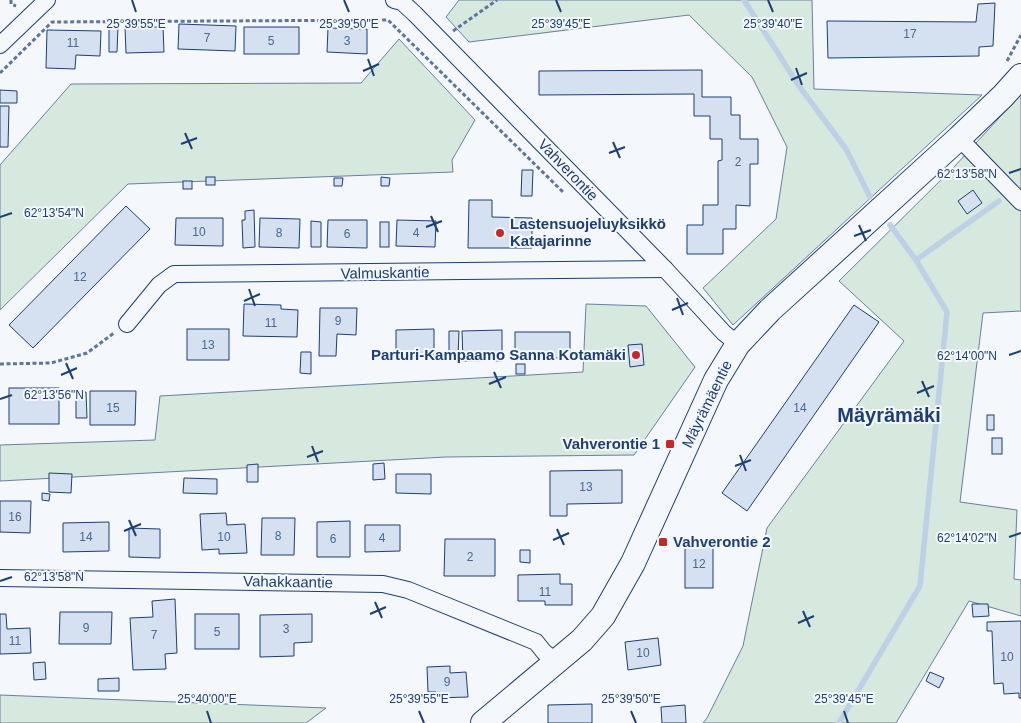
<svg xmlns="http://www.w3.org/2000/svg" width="1021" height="723" font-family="Helvetica,sans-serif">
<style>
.green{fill:#d7e8df;stroke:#687fa3}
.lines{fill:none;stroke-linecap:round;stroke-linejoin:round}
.stream{stroke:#bed0e5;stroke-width:5.5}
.building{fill:#d5e0f0;stroke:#1d3f73}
.street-casing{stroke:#1d3f73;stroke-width:18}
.secondary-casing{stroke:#1d3f73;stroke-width:26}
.path{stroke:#5e769c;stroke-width:3;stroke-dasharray:4 2.5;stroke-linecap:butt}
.street{stroke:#f4f7fb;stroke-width:16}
.secondary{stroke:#f4f7fb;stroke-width:24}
.ticks{fill:none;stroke:#1d3f73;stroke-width:2}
.poi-dot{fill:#c62828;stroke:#f4f7fb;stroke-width:2}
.labels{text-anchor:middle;stroke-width:4;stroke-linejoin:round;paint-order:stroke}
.number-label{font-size:12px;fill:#4b6792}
.street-label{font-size:15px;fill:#1d3f73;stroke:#f4f7fb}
.poi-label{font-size:15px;font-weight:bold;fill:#1d3f73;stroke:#f4f7fb;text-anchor:start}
.district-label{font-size:20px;font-weight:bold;fill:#1d3f73;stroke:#f4f7fb}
.ticks-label{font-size:12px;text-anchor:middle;fill:#1d3f73;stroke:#f4f7fb;stroke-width:4;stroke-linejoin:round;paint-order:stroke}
</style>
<rect width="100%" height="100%" fill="#f4f7fb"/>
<g class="green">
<polygon points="459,0 812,0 814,89 982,95 733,325 703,288 776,219 787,147 752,77 689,15 469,42 446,17"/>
<polygon points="399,39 475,120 452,160 453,172 128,184 0,310 0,165 71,84 361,83"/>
<polygon points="1021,94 1021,311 983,313 960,502 1017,510 1014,579 1021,580 1021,616 969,601 896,723 703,723 707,718 743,646 767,528 904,341 839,281 954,167"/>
<polygon points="586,304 646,306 695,367 634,455 446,457 0,481 0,445 155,440 160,396 583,372"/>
<polygon points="0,695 326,708 306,723 0,723"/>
</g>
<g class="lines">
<g class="stream">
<polyline points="744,0 799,86 846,149 870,197"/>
<polyline points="916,260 999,201"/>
<polyline points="839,723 920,586 947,312 916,260 890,225"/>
</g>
</g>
<g class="building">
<polygon points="995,3 993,46 979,47 979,56 828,58 827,21 976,22 978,4"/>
<polygon points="179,24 236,26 235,51 178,49"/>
<polygon points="109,27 118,27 117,52 109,52"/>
<polygon points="125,27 163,27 164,52 126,53"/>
<rect x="244" y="27" width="55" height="27"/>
<polygon points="328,28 367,29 367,54 327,52"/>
<polygon points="47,30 101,31 100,56 76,55 75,69 46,68"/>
<polygon points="702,70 702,97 731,97 731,115 740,115 740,139 758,139 758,164 750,164 750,206 736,205 736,229 723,229 723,254 687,254 687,225 703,225 703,205 718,205 718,161 722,160 722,139 710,139 710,116 694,116 694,94 539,95 539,71"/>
<polygon points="0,90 17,91 17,103 0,103"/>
<polygon points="0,106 9,106 8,147 0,147"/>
<polygon points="522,170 533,170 532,196 521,196"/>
<rect x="206" y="177" width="9" height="8"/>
<polygon points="381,177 390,178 389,186 381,186"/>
<polygon points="334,178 343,178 342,186 334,186"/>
<rect x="183" y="181" width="9" height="8"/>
<polygon points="973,190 982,203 967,214 958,201"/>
<polygon points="469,200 492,200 492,217 532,218 532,248 468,248"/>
<polygon points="126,206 150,229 33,348 9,325"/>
<polygon points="254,210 255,247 243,248 242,220 245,220 245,211"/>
<polygon points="176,218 223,218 223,246 175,245"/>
<polygon points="260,218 300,219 299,248 259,247"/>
<polygon points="328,220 367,220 367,248 327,247"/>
<polygon points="397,220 436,221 435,247 396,246"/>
<polygon points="311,221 321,222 321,247 311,247"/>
<rect x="380" y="222" width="9" height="25"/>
<polygon points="244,304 281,305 281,309 298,310 297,337 243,336"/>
<polygon points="854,305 879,322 747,511 722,493"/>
<polygon points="320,308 357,308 356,335 337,334 336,356 319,356"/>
<rect x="187" y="329" width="42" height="31"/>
<polygon points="434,329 434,358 396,358 396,330"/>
<polygon points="502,330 502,361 463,361 462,331"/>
<polygon points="449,331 459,331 458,357 449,357"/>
<rect x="515" y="332" width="55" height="26"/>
<polygon points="642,344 644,365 630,367 628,345"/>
<polygon points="301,352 311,352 311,374 300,373"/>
<rect x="516" y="364" width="9" height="10"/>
<rect x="9" y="388" width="50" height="36"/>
<polygon points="90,391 136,391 135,425 90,425"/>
<polygon points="76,392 86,392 87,418 76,418"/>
<rect x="987" y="415" width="7" height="15"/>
<rect x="992" y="438" width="10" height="16"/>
<polygon points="384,463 385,479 373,480 373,464"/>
<polygon points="258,464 258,482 247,482 247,465"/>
<polygon points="622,470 622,503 567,504 567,516 550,516 550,471"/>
<polygon points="49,473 72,474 71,493 49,492"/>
<polygon points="396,474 431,474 431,494 396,493"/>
<polygon points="184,478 217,479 217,494 183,493"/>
<polygon points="42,493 50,494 49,501 42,500"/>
<polygon points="0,501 31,501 30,533 0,532"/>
<polygon points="226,513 227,525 245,524 247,553 219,554 219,549 202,550 200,514"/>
<polygon points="262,518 295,518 294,555 261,555"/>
<polygon points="350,521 350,557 317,557 317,522"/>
<polygon points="109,522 109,551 63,552 63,523"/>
<polygon points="365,525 400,525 400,551 365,552"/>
<polygon points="129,528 160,529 160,558 129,557"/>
<polygon points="445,539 495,539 495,576 444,576"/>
<rect x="685" y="540" width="28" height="48"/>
<polygon points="520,550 530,550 530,563 520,562"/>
<polygon points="560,574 560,584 572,584 572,605 545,605 545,601 518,601 518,575"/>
<polygon points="175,599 177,653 165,654 166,669 133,670 130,618 153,617 152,601"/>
<polygon points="972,604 988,604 989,616 973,617"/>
<polygon points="60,612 112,612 111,644 59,644"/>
<polygon points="0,614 6,614 7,629 30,628 31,653 0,654"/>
<rect x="195" y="614" width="44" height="35"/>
<polygon points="312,614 312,642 294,643 294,656 260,657 260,615"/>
<polygon points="1021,621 1021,698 1019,698 1019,693 1004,694 1003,683 994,684 992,631 987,631 987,622"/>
<polygon points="658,638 661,665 628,670 625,642"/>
<polygon points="45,662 46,679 34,680 33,663"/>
<polygon points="450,666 450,673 466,672 468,697 436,698 436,692 428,692 427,667"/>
<polygon points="930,672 944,678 939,688 926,681"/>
<polygon points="119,678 119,691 98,691 98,679"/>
<polygon points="592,704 592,723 548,723 548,705"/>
<polygon points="685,705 686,723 662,723 661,707"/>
</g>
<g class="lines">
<g class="street-casing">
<g id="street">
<polyline points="394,0 402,2 415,14 665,269 724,333 738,344"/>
<polyline points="0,45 47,0"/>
<polyline points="959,138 1021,202"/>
<polyline points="127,324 159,285 174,274 665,269"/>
<polyline points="0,578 383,584 408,590 536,642 544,652 556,662"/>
</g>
</g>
<g class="secondary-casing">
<polyline id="secondary" points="483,723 582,640 603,616 633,563 716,380 738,344 770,310 959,138 1003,96 1021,76"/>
</g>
<g class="path">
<polyline points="11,0 11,4 16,6"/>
<polyline points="453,31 497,0"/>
<polyline points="1007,61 1021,35"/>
<polyline points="0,73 52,22 388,20 564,193"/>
<polyline points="0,364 51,363 87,353 114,333"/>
</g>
<use href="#street" class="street"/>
<use href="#secondary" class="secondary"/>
</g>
<path class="ticks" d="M132 0 136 12M344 0 349 12M556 0 561 12M768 0 773 12M368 59 374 76M796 68 802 85M363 71 379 64M791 80 807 73M185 133 192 149M613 142 620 158M181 144 197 138M609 153 625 147M1009 173 1021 169M431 216 438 232M0 217 12 213M859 225 866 241M426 227 442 221M854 236 871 230M249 289 255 306M677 298 683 315M244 301 260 294M672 310 688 303M1009 355 1021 351M66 363 73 379M494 372 501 388M61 375 77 368M922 381 929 397M489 384 506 377M917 393 934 386M0 399 12 395M312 446 318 462M740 455 746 471M307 457 323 451M735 466 751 460M129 520 136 536M557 529 564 545M124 531 141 524M1009 537 1021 533M553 540 569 533M0 581 12 577M375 602 382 618M803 611 810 627M370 614 386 607M798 623 814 616M207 711 211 723M419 711 424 723M631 711 636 723M844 711 848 723"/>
<g class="poi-dot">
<circle cx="500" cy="233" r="5"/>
<circle cx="636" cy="355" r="5"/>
<rect x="665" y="439" width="10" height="10" rx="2.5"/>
<rect x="658" y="537" width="10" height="10" rx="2.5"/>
</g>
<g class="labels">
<g class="number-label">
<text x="910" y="38">17</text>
<text x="207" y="42">7</text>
<text x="271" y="45">5</text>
<text x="347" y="45">3</text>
<text x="73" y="47">11</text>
<text x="738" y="166">2</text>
<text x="199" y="236">10</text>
<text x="279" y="237">8</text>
<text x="416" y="237">4</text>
<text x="347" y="238">6</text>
<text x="80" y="281">12</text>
<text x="338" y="325">9</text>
<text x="271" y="327">11</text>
<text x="208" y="349">13</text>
<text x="113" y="412">15</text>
<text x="800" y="412">14</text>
<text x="586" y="491">13</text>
<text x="15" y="521">16</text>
<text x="278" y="540">8</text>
<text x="86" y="541">14</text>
<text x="224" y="541">10</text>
<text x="382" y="542">4</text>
<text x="333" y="543">6</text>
<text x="470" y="561">2</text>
<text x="699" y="568">12</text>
<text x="545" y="596">11</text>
<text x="86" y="632">9</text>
<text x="286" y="633">3</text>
<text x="217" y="636">5</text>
<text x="154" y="639">7</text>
<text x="15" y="645">11</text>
<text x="643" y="657">10</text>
<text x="1007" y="661">10</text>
<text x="447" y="686">9</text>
</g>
<g class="street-label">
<text transform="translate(568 170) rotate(46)" y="5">Vahverontie</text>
<text transform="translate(385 273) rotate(-1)" y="5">Valmuskantie</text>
<text transform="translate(707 404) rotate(-64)" y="5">Mäyrämäentie</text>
<text transform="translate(288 582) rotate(1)" y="5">Vahakkaantie</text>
</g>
<g class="poi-label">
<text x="510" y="229">Lastensuojeluyksikkö<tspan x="510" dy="17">Katajarinne</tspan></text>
<text x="626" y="360" text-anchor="end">Parturi-Kampaamo Sanna Kotamäki</text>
<text x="660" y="449" text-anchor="end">Vahverontie 1</text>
<text x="673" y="547">Vahverontie 2</text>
</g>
<g class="district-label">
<text x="889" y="422">Mäyrämäki</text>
</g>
</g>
<g class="ticks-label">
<text x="136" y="28">25°39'55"E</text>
<text x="349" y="28">25°39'50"E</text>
<text x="561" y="28">25°39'45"E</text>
<text x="773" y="28">25°39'40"E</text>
<text x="967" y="178">62°13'58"N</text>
<text x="54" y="217">62°13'54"N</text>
<text x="967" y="360">62°14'00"N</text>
<text x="54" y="399">62°13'56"N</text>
<text x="967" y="542">62°14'02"N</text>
<text x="54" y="581">62°13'58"N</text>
<text x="207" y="703">25°40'00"E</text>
<text x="419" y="703">25°39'55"E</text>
<text x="631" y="703">25°39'50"E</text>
<text x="844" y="703">25°39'45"E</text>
</g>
</svg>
